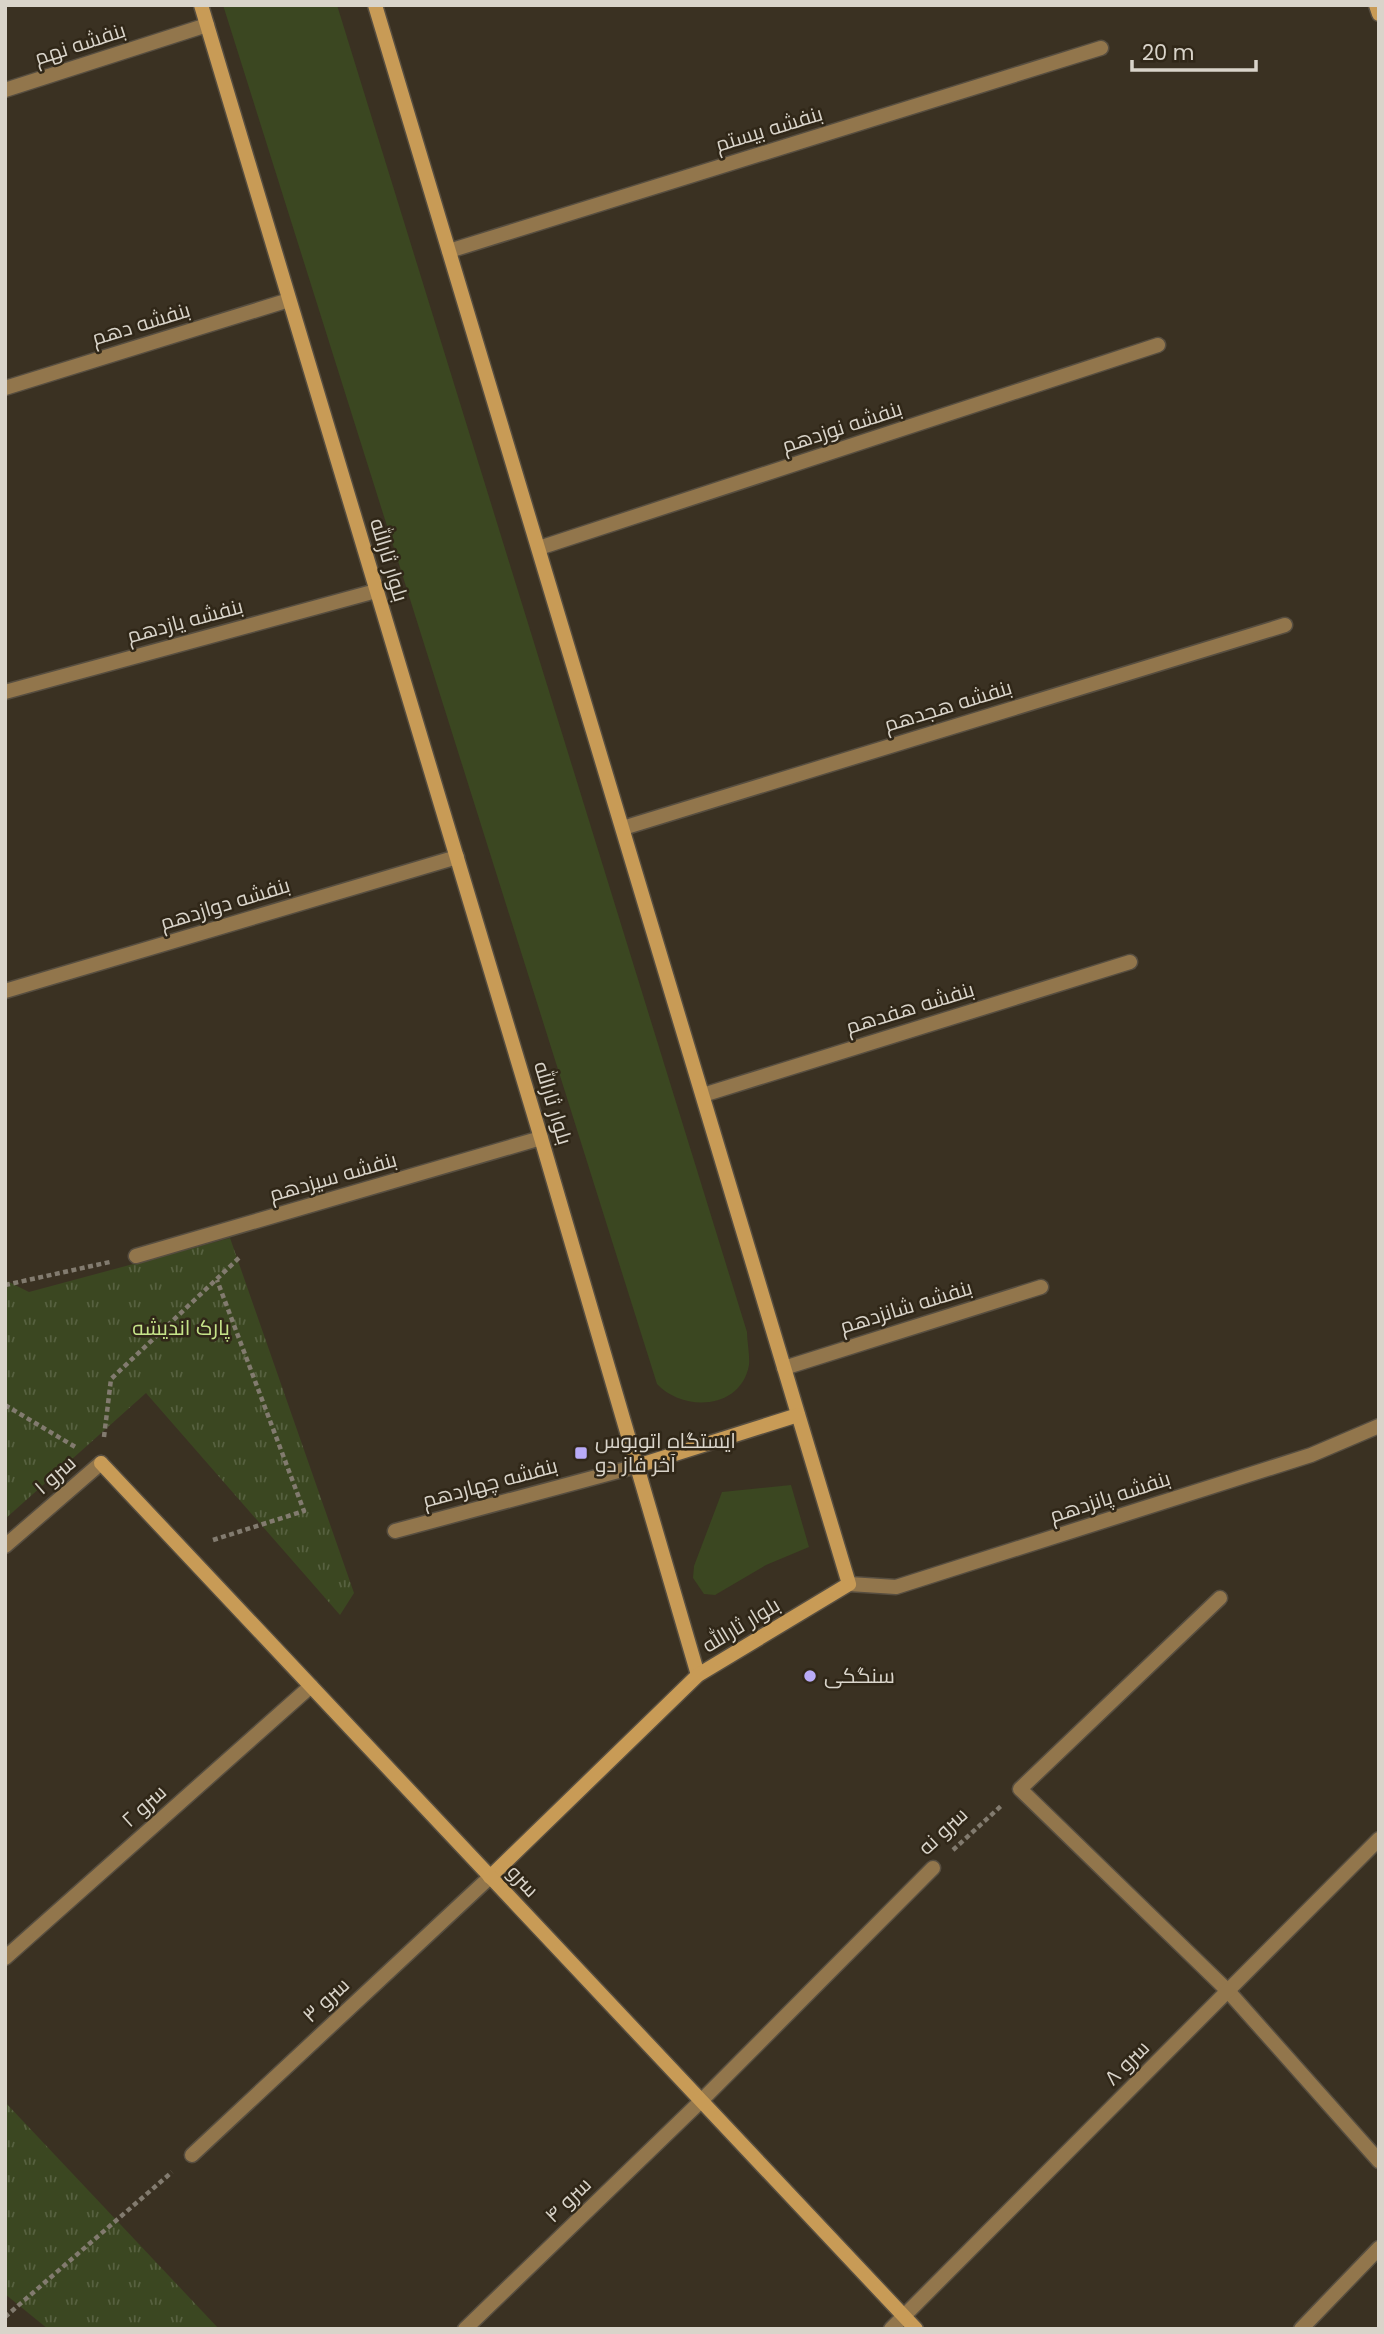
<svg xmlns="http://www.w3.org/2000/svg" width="1384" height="2334" font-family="Poppins,Cairo,sans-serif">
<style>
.grass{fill:#3b4721}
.park{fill:url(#park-tufts)}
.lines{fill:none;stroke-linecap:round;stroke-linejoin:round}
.street-casing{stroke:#574e40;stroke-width:17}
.secondary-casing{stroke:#574e40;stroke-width:17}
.path{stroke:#827b6f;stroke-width:4.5;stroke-dasharray:5 3.5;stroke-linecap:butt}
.street{stroke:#92764c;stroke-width:14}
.secondary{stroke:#c89b56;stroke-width:14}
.poi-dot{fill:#b9abf7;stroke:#302718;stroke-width:2.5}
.labels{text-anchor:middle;stroke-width:5;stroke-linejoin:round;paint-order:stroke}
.street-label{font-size:21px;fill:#d9d4ca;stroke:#302718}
.park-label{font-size:21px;fill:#c5e389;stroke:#302718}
.poi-label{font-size:21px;fill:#d9d4ca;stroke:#302718;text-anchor:start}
</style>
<defs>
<pattern id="park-tufts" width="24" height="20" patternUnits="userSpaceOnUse" patternTransform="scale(1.75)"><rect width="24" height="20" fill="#3b4721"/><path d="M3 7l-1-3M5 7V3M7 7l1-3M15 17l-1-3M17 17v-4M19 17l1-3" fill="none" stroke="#576140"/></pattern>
</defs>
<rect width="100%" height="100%" fill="#3a3122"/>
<g class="grass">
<path d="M223 5H337L747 1332C747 1342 750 1355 749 1365 741 1410 683 1412 657 1384Z"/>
<polygon points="791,1485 809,1547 766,1565 715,1595 704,1594 693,1578 694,1566 722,1492"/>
</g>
<g class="park">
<polygon points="230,1238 354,1593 340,1615 146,1393 5,1519 5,1280 29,1292"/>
<polygon points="5,2102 219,2329 48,2329 5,2294"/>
</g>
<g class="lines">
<g class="street-casing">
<g id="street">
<polyline points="5,90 207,25"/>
<polyline points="449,251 1101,48"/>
<polyline points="5,388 289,300"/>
<polyline points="539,548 1158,345"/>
<polyline points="5,692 376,591"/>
<polyline points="623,828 1285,625"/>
<polyline points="5,991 457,857"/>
<polyline points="703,1095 1130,962"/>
<polyline points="136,1256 541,1138"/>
<polyline points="784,1368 1041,1287"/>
<polyline points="395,1531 637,1466"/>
<polyline points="5,1546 101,1463"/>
<polyline points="849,1584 896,1587 1311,1455 1379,1426"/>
<polyline points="1220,1598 1020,1789 1228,1991 1379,2161"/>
<polyline points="5,1958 311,1686"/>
<polyline points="192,2155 490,1877"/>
<polyline points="465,2329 701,2101 933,1868"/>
<polyline points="891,2329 1379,1839"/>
<polyline points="1301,2329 1379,2248"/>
</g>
</g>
<g class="secondary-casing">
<g id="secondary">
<polyline points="201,5 541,1138 698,1675"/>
<polyline points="375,5 849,1584 698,1675 490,1877"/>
<polyline points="1376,5 1379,14"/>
<polyline points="101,1463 916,2329"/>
<polyline points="637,1466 798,1415"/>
</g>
</g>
<g class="path">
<polyline points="5,1285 110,1262"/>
<polyline points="5,1405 77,1448"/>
<polyline points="104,1437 111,1379 241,1256"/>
<polyline points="213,1540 304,1511 217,1280"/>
<polyline points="953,1850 1001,1806"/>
<polyline points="5,2317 172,2172"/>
</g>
<use href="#street" class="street"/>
<use href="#secondary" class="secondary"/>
</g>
<g class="poi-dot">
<rect x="574" y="1446" width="14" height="14" rx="3.5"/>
<circle cx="810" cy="1676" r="7"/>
</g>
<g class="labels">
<g class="street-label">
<text transform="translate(80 44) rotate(-18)" y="7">بنفشه نهم</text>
<text transform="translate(769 129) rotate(-17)" y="7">بنفشه بیستم</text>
<text transform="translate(141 324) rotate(-17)" y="7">بنفشه دهم</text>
<text transform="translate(842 427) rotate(-18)" y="7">بنفشه نوزدهم</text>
<text transform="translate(389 560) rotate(73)" y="7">بلوار ثارالله</text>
<text transform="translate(185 621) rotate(-15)" y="7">بنفشه یازدهم</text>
<text transform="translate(948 706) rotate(-17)" y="7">بنفشه هجدهم</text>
<text transform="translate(225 904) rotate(-17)" y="7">بنفشه دوازدهم</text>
<text transform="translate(910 1008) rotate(-17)" y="7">بنفشه هفدهم</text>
<text transform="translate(553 1103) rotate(73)" y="7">بلوار ثارالله</text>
<text transform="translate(333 1177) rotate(-16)" y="7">بنفشه سیزدهم</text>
<text transform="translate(906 1307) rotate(-17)" y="7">بنفشه شانزدهم</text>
<text transform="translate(55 1475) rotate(-41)" y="7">سرو ۱</text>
<text transform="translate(490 1483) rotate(-15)" y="7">بنفشه چهاردهم</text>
<text transform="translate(1110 1497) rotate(-18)" y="7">بنفشه پانزدهم</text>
<text transform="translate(741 1625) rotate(-31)" y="7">بلوار ثارالله</text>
<text transform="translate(144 1806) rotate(-42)" y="7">سرو ۲</text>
<text transform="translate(943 1831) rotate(-43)" y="7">سرو نه</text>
<text transform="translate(523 1881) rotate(47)" y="7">سرو</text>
<text transform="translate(326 2000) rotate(-43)" y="7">سرو ۳</text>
<text transform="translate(1127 2063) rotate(-45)" y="7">سرو ۸</text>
<text transform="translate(568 2200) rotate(-44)" y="7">سرو ۴</text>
</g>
<g class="park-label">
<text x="181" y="1335">پارک اندیشه</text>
</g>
<g class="poi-label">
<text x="595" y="1448">ایستگاه اتوبوس<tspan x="595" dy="24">آخر فاز دو</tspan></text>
<text x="824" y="1683">سنگکی</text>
</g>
</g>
<rect width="1384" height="2334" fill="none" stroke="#d9d4ca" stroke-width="14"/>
<path d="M1132 60v10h124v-10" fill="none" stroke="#d9d4ca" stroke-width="3.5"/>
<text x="1142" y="60" font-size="21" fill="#d9d4ca" stroke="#302718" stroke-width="5" paint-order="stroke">20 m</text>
</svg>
